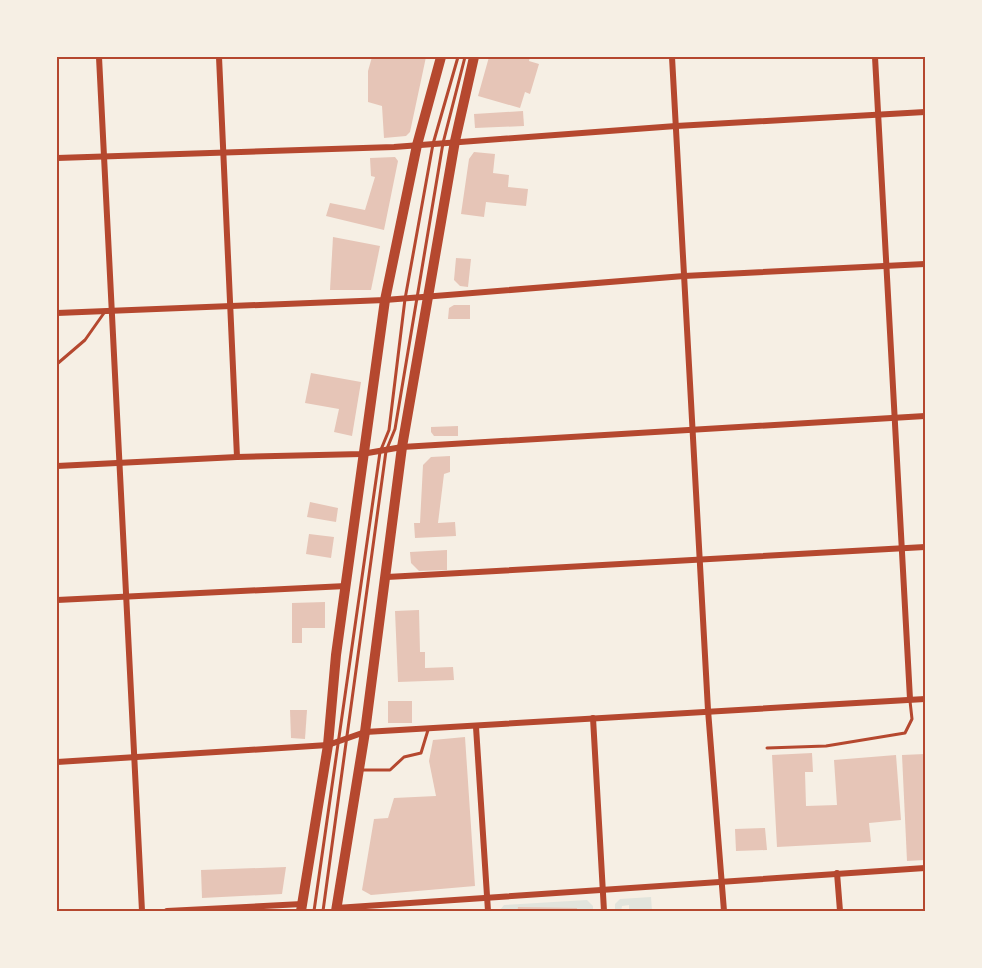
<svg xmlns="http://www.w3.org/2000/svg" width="982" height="968" font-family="Rubik,sans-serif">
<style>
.green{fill:#e2e4dc}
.building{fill:#e6c5b7}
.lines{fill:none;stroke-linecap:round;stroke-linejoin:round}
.service{stroke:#b5482f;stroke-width:3}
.minor{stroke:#b5482f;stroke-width:6}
.trunk{stroke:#b5482f;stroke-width:10}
.neatline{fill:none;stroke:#b5482f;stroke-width:2}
</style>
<rect width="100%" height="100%" fill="#f6efe4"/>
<g class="green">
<polygon points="651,897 652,911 629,911 629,905 622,906 621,911 615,911 615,904 620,899"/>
<polygon points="587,900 593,906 593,911 518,907 517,911 499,911 504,905"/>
</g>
<g class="building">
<polygon points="372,57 426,57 410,132 406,136 384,138 382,106 368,102 368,71"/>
<polygon points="489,57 530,57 529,61 539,64 530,94 525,92 520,108 478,96"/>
<polygon points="523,111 524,126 475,128 474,114"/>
<polygon points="474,152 495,154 493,173 509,175 508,187 528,189 526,206 486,202 484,217 461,214 469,159"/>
<polygon points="395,157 398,161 384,230 326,216 330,203 365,210 375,177 371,176 370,158"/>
<polygon points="333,237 380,246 371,290 330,290"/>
<polygon points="456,258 471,259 468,287 460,286 454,280"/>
<polygon points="454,305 470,305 470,319 448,319 449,308"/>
<polygon points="311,373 361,382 352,436 334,432 339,409 305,403"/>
<polygon points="458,426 458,436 434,436 431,432 431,427"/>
<polygon points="450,456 450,472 444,474 438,523 455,522 456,536 415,538 414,523 420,523 423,465 431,457"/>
<polygon points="310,502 338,508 336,522 307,517"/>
<polygon points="309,534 334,537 331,558 306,554"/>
<polygon points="447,550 447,570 419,571 411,563 410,552"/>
<polygon points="325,602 325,628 302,628 302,643 292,643 292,603"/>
<polygon points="419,610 420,652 425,652 425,668 453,667 454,680 398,682 395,611"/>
<rect x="388" y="701" width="24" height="22"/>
<polygon points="290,710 307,710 305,739 291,738"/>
<polygon points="465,737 475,886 371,895 362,890 374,819 388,818 394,798 436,796 429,761 433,740"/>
<polygon points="812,753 813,772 805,772 806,806 837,805 834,760 896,755 901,820 869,823 871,842 777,847 772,755"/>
<polygon points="925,754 925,860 907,861 902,755"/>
<polygon points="765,828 767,850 736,851 735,829"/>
<polygon points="286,867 282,894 202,898 201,870"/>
<polygon points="518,907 577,908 577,911 517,911"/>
</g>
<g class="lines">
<g class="service">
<polyline points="57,364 85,340 104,313"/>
<polyline points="767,748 826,746 905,733 912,719 910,701"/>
<polyline points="360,770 390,770 404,757 421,753 428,730"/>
<polyline points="314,911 380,452 389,430 405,299 433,144 458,57"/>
<polyline points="323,911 386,451 395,429 443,143 465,57"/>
</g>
<g class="minor">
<polyline points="99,57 142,911"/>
<polyline points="219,57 237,457"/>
<polyline points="672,57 708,710 724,911"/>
<polyline points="875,57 910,699"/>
<polyline points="57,158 394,147 676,126 925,112"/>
<polyline points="57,313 385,300 684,276 925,264"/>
<polyline points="57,466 237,457 362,454 402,447 925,416"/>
<polyline points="387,577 925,547"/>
<polyline points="57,600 346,586"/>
<polyline points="593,718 604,911"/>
<polyline points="476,727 488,911"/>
<polyline points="57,762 328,745 365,732 925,699"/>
<polyline points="837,873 840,911"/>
<polyline points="336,908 925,868"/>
<polyline points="167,911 302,904"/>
</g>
<g class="trunk">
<polyline points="301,911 328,745 336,655 385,300 417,145 441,57"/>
<polyline points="336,911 365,732 402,447 455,141 474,57"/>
</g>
</g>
<rect width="982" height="968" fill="none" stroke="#f6efe4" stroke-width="117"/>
<rect x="58" y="58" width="866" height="852" class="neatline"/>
</svg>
